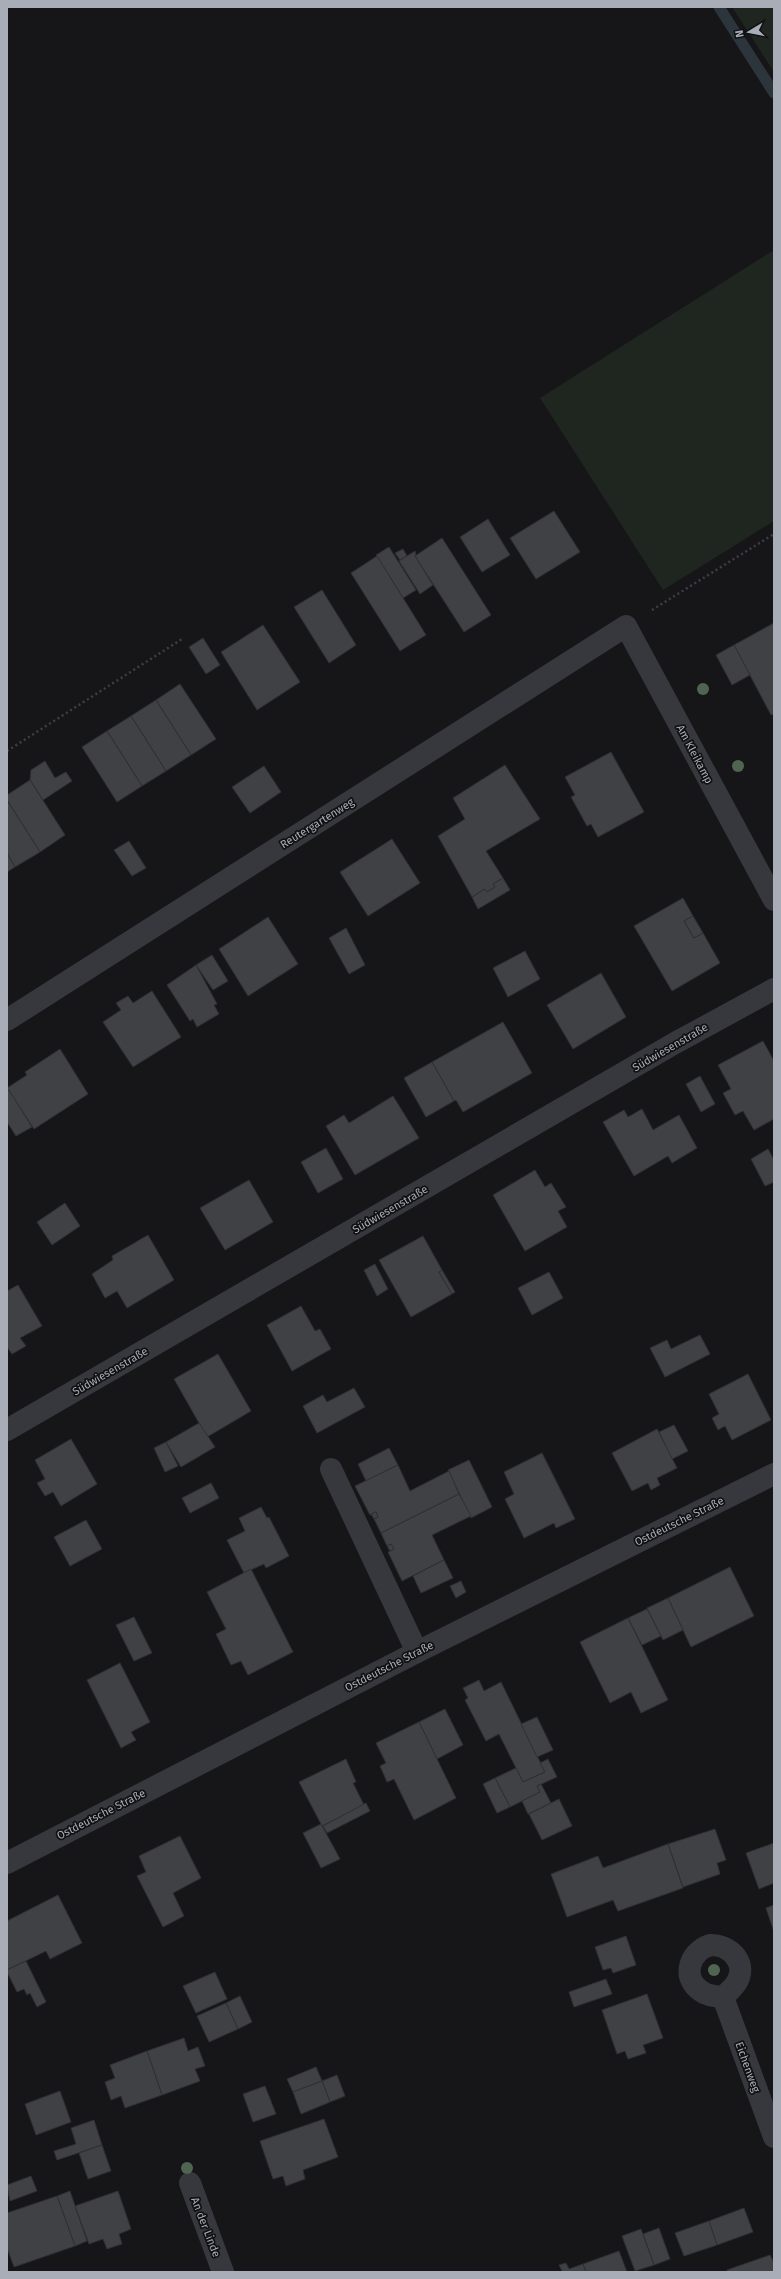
<svg xmlns="http://www.w3.org/2000/svg" width="781" height="2279" font-family="'Fira Sans',sans-serif">
<style>
.green{fill:#1e261f}
.lines{fill:none;stroke-linecap:round;stroke-linejoin:round}
.stream{stroke:#2c353c;stroke-width:11}
.building{fill:#404145;stroke:#303034}
.path{stroke:#3d3f44;stroke-width:2.5;stroke-dasharray:2 3;stroke-linecap:butt}
.minor{stroke:#37383d;stroke-width:22}
.tree{fill:#506452}
.labels{text-anchor:middle;stroke-width:3.5;stroke-linejoin:round;paint-order:stroke}
.street-label{font-size:11px;fill:#a8adb8;stroke:#111113}
</style>
<rect width="100%" height="100%" fill="#161618"/>
<g class="green">
<polygon points="732,7 774,7 774,72"/>
<polygon points="774,250 774,521 663,590 540,398"/>
</g>
<g class="lines">
<polyline class="stream" points="719,7 774,93"/>
</g>
<g class="building">
<polygon points="554,511 580,552 536,579 510,538"/>
<polygon points="488,519 510,555 482,572 460,537"/>
<polygon points="442,538 491,615 464,632 415,556"/>
<polygon points="389,547 416,590 403,598 376,555"/>
<polygon points="403,549 407,556 400,560 395,553"/>
<polygon points="415,551 416,555 415,556 433,585 420,594 399,561"/>
<polygon points="377,556 426,635 400,651 351,573"/>
<polygon points="322,590 356,645 329,663 294,607"/>
<polygon points="774,623 774,714 771,715 734,645"/>
<polygon points="263,625 300,682 257,710 221,652"/>
<polygon points="203,638 220,665 206,674 189,647"/>
<polygon points="734,645 750,675 732,685 716,655"/>
<polygon points="180,684 216,739 191,755 156,700"/>
<polygon points="156,700 191,755 166,771 131,716"/>
<polygon points="131,716 166,771 142,786 107,731"/>
<polygon points="107,731 142,786 117,802 82,747"/>
<polygon points="611,752 644,812 598,837 591,824 587,826 571,797 575,795 565,777"/>
<polygon points="45,761 55,778 66,772 72,781 43,800 30,780 31,770"/>
<polygon points="505,765 540,819 486,851 503,878 493,884 495,887 487,892 485,889 472,897 438,836 465,819 453,798"/>
<polygon points="264,766 281,792 250,813 232,787"/>
<polygon points="30,780 65,835 40,852 7,800 7,795"/>
<polygon points="7,800 40,852 15,867 7,853"/>
<polygon points="392,839 420,883 368,916 340,872"/>
<polygon points="129,841 146,868 132,876 114,850"/>
<polygon points="7,853 15,867 7,872"/>
<polygon points="503,878 510,890 478,909 472,897 485,889 487,892 495,887 493,884"/>
<polygon points="683,898 693,916 684,921 694,938 703,933 720,963 672,991 634,926"/>
<polygon points="693,916 703,933 694,938 684,921"/>
<polygon points="268,917 298,964 248,996 219,949"/>
<polygon points="346,928 365,965 349,974 329,938"/>
<polygon points="525,951 540,979 508,997 493,968"/>
<polygon points="212,955 228,981 213,990 196,965"/>
<polygon points="196,965 217,1004 214,1005 219,1014 197,1027 193,1019 190,1021 167,985"/>
<polygon points="601,973 626,1017 573,1049 547,1005"/>
<polygon points="152,991 181,1037 133,1067 103,1022 121,1010 116,1003 128,996 133,1003"/>
<polygon points="503,1022 532,1073 463,1112 456,1100 454,1101 432,1062"/>
<polygon points="763,1041 774,1061 774,1119 754,1130 743,1111 735,1115 723,1093 731,1089 718,1065"/>
<polygon points="60,1049 88,1094 34,1129 7,1088 27,1075 25,1072"/>
<polygon points="432,1062 454,1101 426,1117 404,1078"/>
<polygon points="700,1076 715,1104 701,1112 686,1084"/>
<polygon points="9,1090 32,1127 16,1136 7,1122 7,1092"/>
<polygon points="393,1096 419,1138 355,1175 326,1126 344,1115 349,1123"/>
<polygon points="642,1109 653,1130 679,1115 697,1148 672,1163 668,1156 634,1176 603,1122 624,1110 628,1117"/>
<polygon points="326,1148 343,1179 318,1193 301,1162"/>
<polygon points="768,1149 774,1160 774,1182 765,1186 751,1159"/>
<polygon points="535,1170 545,1187 551,1183 566,1207 558,1211 567,1227 525,1251 493,1195"/>
<polygon points="249,1180 273,1222 225,1250 200,1208"/>
<polygon points="65,1203 80,1226 52,1245 37,1222"/>
<polygon points="148,1235 174,1280 127,1308 117,1291 105,1298 92,1274 113,1260 112,1256"/>
<polygon points="423,1236 442,1270 439,1272 452,1294 411,1317 379,1260"/>
<polygon points="375,1264 388,1289 377,1296 364,1270"/>
<polygon points="442,1270 455,1292 452,1294 439,1272"/>
<polygon points="549,1272 563,1298 532,1315 518,1288"/>
<polygon points="18,1285 42,1326 20,1338 26,1346 12,1354 7,1347 7,1291"/>
<polygon points="301,1306 315,1331 320,1329 331,1349 292,1371 267,1325"/>
<polygon points="700,1335 710,1354 665,1377 650,1348 667,1340 671,1349"/>
<polygon points="218,1354 251,1411 207,1437 174,1379"/>
<polygon points="748,1374 771,1420 732,1440 725,1426 718,1430 712,1418 719,1414 709,1394"/>
<polygon points="354,1388 365,1407 317,1433 303,1406 323,1395 327,1402"/>
<polygon points="199,1423 215,1447 181,1467 166,1442"/>
<polygon points="674,1425 688,1451 672,1459 659,1432"/>
<polygon points="657,1429 677,1468 657,1478 660,1485 651,1490 648,1483 632,1491 612,1453"/>
<polygon points="71,1439 97,1484 61,1506 53,1492 45,1496 37,1483 45,1479 35,1460"/>
<polygon points="166,1442 178,1466 165,1472 154,1448"/>
<polygon points="389,1448 398,1465 366,1481 358,1464"/>
<polygon points="542,1453 575,1519 556,1528 554,1523 524,1538 505,1499 514,1494 504,1472"/>
<polygon points="469,1460 492,1507 471,1518 448,1470"/>
<polygon points="398,1465 410,1491 449,1471 459,1494 381,1533 374,1519 378,1517 376,1512 370,1515 355,1486"/>
<polygon points="211,1483 219,1498 190,1513 182,1498"/>
<polygon points="459,1494 471,1516 432,1535 444,1560 402,1581 388,1552 394,1549 391,1544 387,1546 381,1533"/>
<polygon points="261,1507 267,1518 269,1517 289,1556 266,1568 264,1564 244,1573 227,1540 245,1531 239,1518"/>
<polygon points="376,1512 378,1517 374,1519 371,1514"/>
<polygon points="86,1520 102,1549 70,1566 54,1537"/>
<polygon points="391,1544 394,1549 390,1551 387,1546"/>
<polygon points="444,1560 453,1578 421,1593 413,1576"/>
<polygon points="730,1567 754,1616 691,1647 668,1598"/>
<polygon points="251,1569 293,1652 248,1675 241,1661 231,1665 216,1634 226,1629 207,1592"/>
<polygon points="461,1581 466,1592 456,1598 450,1586"/>
<polygon points="668,1598 683,1630 663,1640 647,1608"/>
<polygon points="647,1609 661,1636 642,1645 628,1618"/>
<polygon points="134,1617 152,1653 134,1661 116,1625"/>
<polygon points="628,1618 668,1700 641,1713 631,1692 610,1703 580,1642"/>
<polygon points="120,1663 150,1722 131,1732 136,1740 121,1748 87,1680"/>
<polygon points="479,1680 484,1691 501,1682 545,1772 523,1782 499,1734 486,1741 465,1700 468,1698 463,1688"/>
<polygon points="445,1709 463,1745 437,1759 419,1722"/>
<polygon points="537,1717 553,1750 537,1757 521,1724"/>
<polygon points="419,1722 456,1798 414,1820 394,1779 387,1782 380,1766 386,1763 376,1743"/>
<polygon points="346,1759 356,1782 353,1783 364,1805 322,1826 299,1782"/>
<polygon points="548,1759 557,1777 537,1786 540,1792 510,1807 495,1778 516,1768 523,1782 545,1772 540,1763"/>
<polygon points="495,1778 510,1807 497,1813 483,1784"/>
<polygon points="541,1784 551,1803 528,1814 522,1801 540,1792 537,1786"/>
<polygon points="559,1799 572,1826 542,1840 529,1814"/>
<polygon points="366,1803 370,1811 327,1833 323,1826"/>
<polygon points="321,1824 340,1859 321,1868 303,1833"/>
<polygon points="715,1829 726,1860 717,1863 720,1874 683,1887 668,1844"/>
<polygon points="180,1836 201,1878 173,1893 184,1916 163,1927 137,1876 146,1872 139,1856"/>
<polygon points="774,1843 774,1883 759,1889 746,1853"/>
<polygon points="668,1844 683,1888 618,1911 613,1900 567,1917 551,1874 598,1856 603,1868"/>
<polygon points="58,1895 82,1943 50,1959 46,1951 7,1970 7,1921"/>
<polygon points="774,1905 774,1932 766,1908"/>
<polygon points="626,1936 636,1965 613,1973 611,1968 603,1970 595,1947"/>
<polygon points="26,1961 46,2002 37,2007 30,1993 27,1995 24,1989 17,1992 7,1972 7,1970"/>
<polygon points="215,1972 227,1999 196,2013 183,1986"/>
<polygon points="606,1979 612,1994 574,2007 569,1992"/>
<polygon points="647,1994 663,2038 643,2045 646,2053 628,2059 625,2051 617,2054 602,2010"/>
<polygon points="240,1996 252,2022 238,2029 226,2003"/>
<polygon points="226,2003 238,2029 209,2042 197,2016"/>
<polygon points="184,2038 188,2051 198,2047 205,2066 195,2069 200,2081 162,2095 147,2051"/>
<polygon points="147,2051 162,2095 125,2108 121,2096 111,2100 105,2082 115,2078 110,2065"/>
<polygon points="316,2067 322,2081 293,2092 287,2079"/>
<polygon points="337,2075 345,2096 330,2102 322,2081"/>
<polygon points="322,2081 330,2102 301,2114 293,2092"/>
<polygon points="265,2086 276,2114 253,2122 243,2094"/>
<polygon points="60,2091 71,2122 36,2135 25,2104"/>
<polygon points="324,2119 338,2157 303,2170 305,2179 286,2186 283,2176 273,2179 260,2141"/>
<polygon points="94,2120 102,2145 57,2160 54,2151 76,2144 71,2128"/>
<polygon points="102,2145 111,2171 88,2179 79,2153"/>
<polygon points="31,2176 37,2191 10,2201 7,2185"/>
<polygon points="70,2191 87,2241 75,2246 57,2196"/>
<polygon points="118,2191 131,2229 119,2234 122,2244 107,2249 103,2239 89,2244 75,2206"/>
<polygon points="57,2196 75,2246 14,2267 7,2248 7,2213"/>
<polygon points="744,2208 753,2232 717,2245 709,2221"/>
<polygon points="709,2221 717,2245 684,2256 675,2233"/>
<polygon points="659,2228 670,2259 654,2265 643,2234"/>
<polygon points="641,2229 654,2265 635,2271 622,2236"/>
<polygon points="619,2251 627,2272 586,2272 583,2264"/>
<polygon points="770,2255 774,2263 774,2272 727,2272 727,2270"/>
<polygon points="566,2263 569,2269 583,2264 586,2272 560,2272 562,2271 559,2265"/>
</g>
<g class="lines">
<g class="path">
<polyline points="652,610 774,534"/>
<polyline points="7,751 182,639"/>
</g>
<g class="minor">
<polyline points="7,1020 626,626 774,900"/>
<polyline points="7,1430 675,1043 774,989"/>
<polyline points="331,1469 417,1652"/>
<polyline points="7,1863 417,1652 774,1474"/>
<path d="M710 1945C728 1944 747 1961 738 1980 735 1987 728 1992 723 1997 715 1996 707 1996 701 1991 681 1978 689 1952 710 1945Z"/>
<polyline points="723,1997 774,2137"/>
<polyline points="190,2183 223,2272"/>
</g>
</g>
<g class="tree">
<circle cx="703" cy="689" r="6"/>
<circle cx="738" cy="766" r="6"/>
<circle cx="714" cy="1970" r="6"/>
<circle cx="187" cy="2168" r="6"/>
</g>
<g class="labels">
<g class="street-label">
<text transform="translate(695 754) rotate(62)" y="4">Am Kleikamp</text>
<text transform="translate(317 823) rotate(-32)" y="4">Reutergartenweg</text>
<text transform="translate(670 1047) rotate(-30)" y="4">Südwiesenstraße</text>
<text transform="translate(390 1209) rotate(-30)" y="4">Südwiesenstraße</text>
<text transform="translate(110 1371) rotate(-30)" y="4">Südwiesenstraße</text>
<text transform="translate(679 1521) rotate(-26)" y="4">Ostdeutsche Straße</text>
<text transform="translate(389 1666) rotate(-27)" y="4">Ostdeutsche Straße</text>
<text transform="translate(101 1814) rotate(-27)" y="4">Ostdeutsche Straße</text>
<text transform="translate(748 2067) rotate(70)" y="4">Eichenweg</text>
<text transform="translate(206 2227) rotate(69)" y="4">An der Linde</text>
</g>
</g>
<rect width="781" height="2279" fill="none" stroke="#a8adb8" stroke-width="16"/>
<g transform="translate(749 32) rotate(260)" stroke="#111113" stroke-width="3" paint-order="stroke">
<path d="M0-3L7 15L0 10L-7 15Z" fill="#a8adb8"/>
<text y="-6" font-size="11" font-weight="bold" text-anchor="middle" fill="#a8adb8">N</text>
</g>
</svg>
